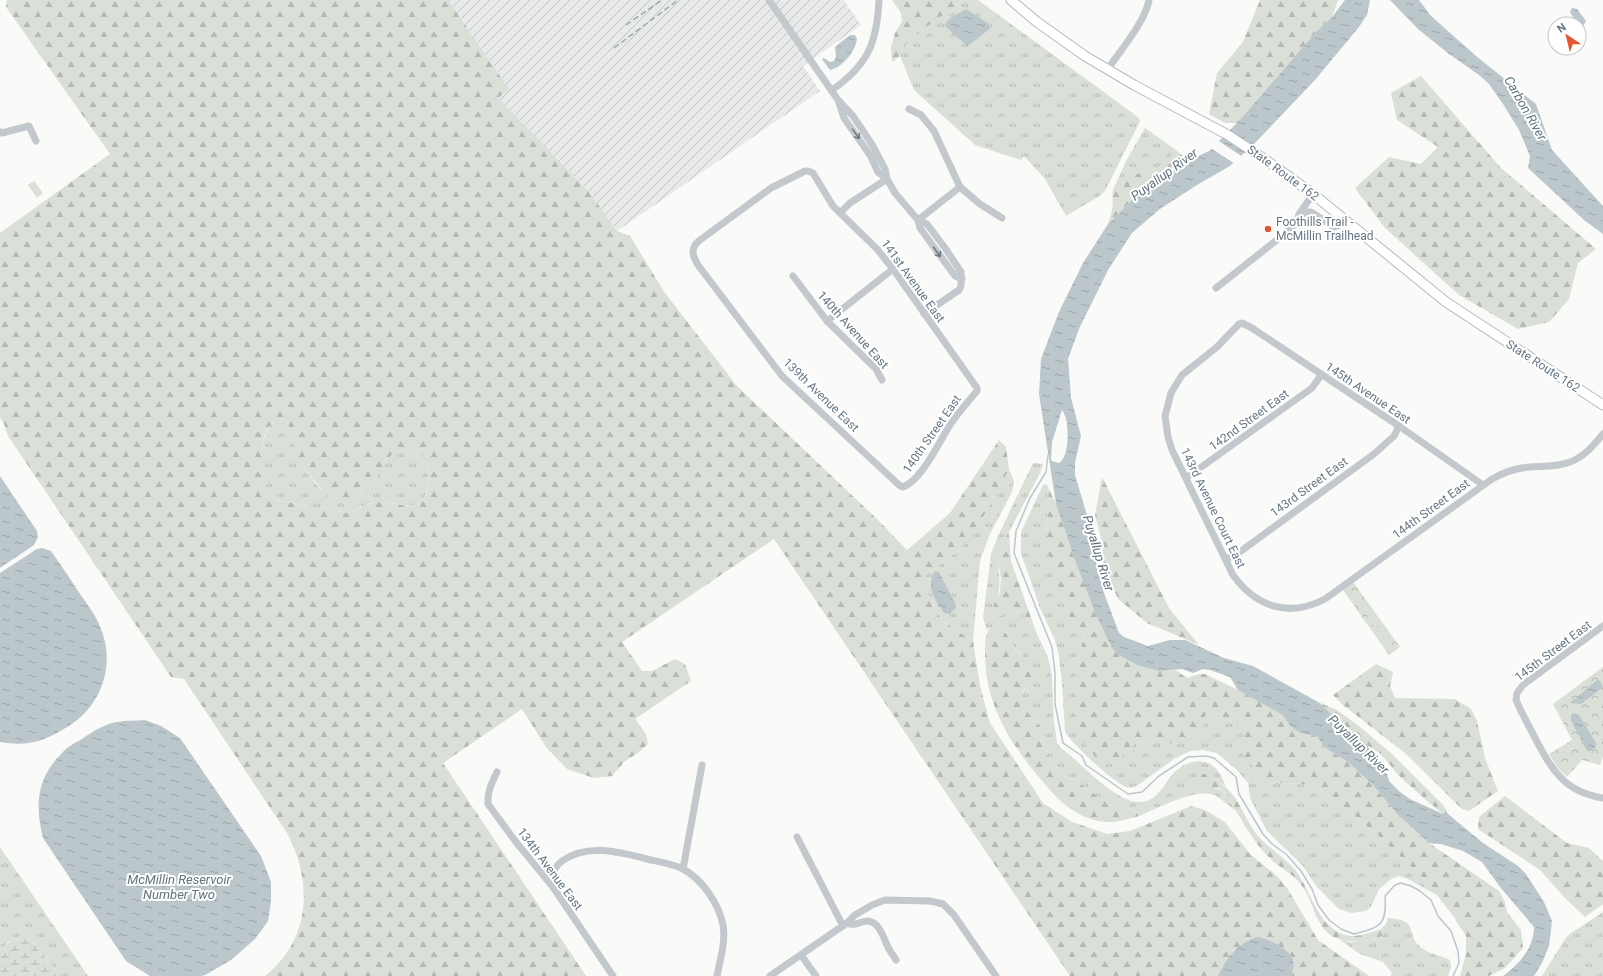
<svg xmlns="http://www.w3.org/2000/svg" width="1603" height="976" font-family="Roboto,sans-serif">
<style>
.industrial{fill:url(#industrial-furrows)}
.grass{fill:url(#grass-tufts);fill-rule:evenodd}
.forest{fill:url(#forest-firs);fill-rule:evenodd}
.wetland{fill:url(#wetland-marsh)}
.park{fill:url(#park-crowns)}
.pitch{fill:#dadfd7}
.water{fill:url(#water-ripples);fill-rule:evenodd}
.pier{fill:#fafaf8}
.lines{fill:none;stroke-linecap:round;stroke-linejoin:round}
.stream{stroke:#bbc7cb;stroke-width:1.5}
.major-casing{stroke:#b5babe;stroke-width:11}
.minor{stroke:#c3c8cc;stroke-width:7}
.major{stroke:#fff;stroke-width:9}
.rail{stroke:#a2aab0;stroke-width:1.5;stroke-dasharray:6 3;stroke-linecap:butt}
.oneway{stroke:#6a7a87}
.poi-dot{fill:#e4572e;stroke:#fff;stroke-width:1.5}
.labels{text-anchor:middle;stroke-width:4;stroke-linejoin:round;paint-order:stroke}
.street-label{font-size:12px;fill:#657683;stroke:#fff}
.poi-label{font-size:12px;fill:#657683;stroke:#fff;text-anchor:start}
.water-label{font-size:13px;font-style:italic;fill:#60757c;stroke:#fff}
</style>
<defs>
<pattern id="industrial-furrows" width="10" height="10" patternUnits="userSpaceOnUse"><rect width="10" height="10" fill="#e8e9e9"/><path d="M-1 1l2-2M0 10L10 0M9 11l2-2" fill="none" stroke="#c0c1c2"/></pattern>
<pattern id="grass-tufts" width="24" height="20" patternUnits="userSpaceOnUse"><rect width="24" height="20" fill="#dadfd7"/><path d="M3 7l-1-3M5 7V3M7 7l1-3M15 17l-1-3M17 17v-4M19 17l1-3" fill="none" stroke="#b4b9b4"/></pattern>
<pattern id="forest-firs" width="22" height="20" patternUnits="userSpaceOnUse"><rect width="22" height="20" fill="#dadfd7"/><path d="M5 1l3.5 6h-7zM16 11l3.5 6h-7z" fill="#b4b9b4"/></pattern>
<pattern id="wetland-marsh" width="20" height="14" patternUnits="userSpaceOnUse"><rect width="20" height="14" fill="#dadfd7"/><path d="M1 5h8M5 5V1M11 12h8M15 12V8" fill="none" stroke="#b4b9b4"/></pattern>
<pattern id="park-crowns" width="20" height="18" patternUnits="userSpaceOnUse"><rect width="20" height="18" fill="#dadfd7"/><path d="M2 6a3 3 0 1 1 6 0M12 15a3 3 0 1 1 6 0" fill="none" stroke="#b4b9b4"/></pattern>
<pattern id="water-ripples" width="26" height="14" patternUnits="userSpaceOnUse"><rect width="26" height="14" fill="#bbc7cb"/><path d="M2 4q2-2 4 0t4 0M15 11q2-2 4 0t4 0" fill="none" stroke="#9ca6aa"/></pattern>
</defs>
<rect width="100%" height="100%" fill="#fafaf8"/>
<polygon class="industrial" points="448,0 844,0 861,25 803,66 820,91 617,231 590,193 497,98 509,89"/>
<g class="grass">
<polygon points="964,0 978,0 1138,117 1140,121 1105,191 1098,197 1066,216 1045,179 1024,156 1021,160 975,145 914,90 900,56 907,40"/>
<path d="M1145 128 1176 150C1169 160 1158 170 1146 173 1133 175 1125 175 1115 186L1126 161Z"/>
<path d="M279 419 287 421C294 447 302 471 322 490 327 495 335 499 341 503L370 489C379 472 387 448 410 448 416 447 422 452 425 457 429 468 431 497 419 503 405 510 390 500 377 502 366 503 358 510 348 513L280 501 275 500 265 491C265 468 254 432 279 419Z"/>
<path d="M1033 463 1043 464 1040 473 999 551C996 577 1006 585 991 611V614L1000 616 1009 610C1024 612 1027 617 1034 629 1040 640 1047 653 1050 665 1054 686 1052 708 1055 729 1056 733 1056 739 1057 743 1059 747 1063 750 1066 752 1082 765 1116 801 1137 802 1160 803 1163 782 1177 770 1187 761 1203 758 1213 766 1220 771 1223 780 1226 787L1210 774V788C1228 788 1228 797 1236 811 1229 806 1223 800 1216 796 1199 786 1156 809 1139 816L1136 812 1110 804 1071 778 1052 763 1045 749 1039 726 1025 709 1021 700 1022 693 1031 681 1032 675 1022 655 1012 644 1006 632 991 627 987 630 983 618 991 554 998 536Z"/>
<path d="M1009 469 1014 481 1012 492 989 536 980 561 973 641 944 622 937 613 921 579 951 556 971 537ZM939 572 943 581 930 584Z"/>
<path d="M1046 484 1048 487 1050 505 1045 530 1077 628 1084 634 1074 685 1118 760 1135 743 1157 742 1205 715 1247 725 1267 782 1315 785 1380 837 1425 880 1437 895 1408 879 1399 876 1391 879 1379 889 1371 907 1366 911 1352 913 1339 909 1317 887 1303 866 1267 831 1250 798 1248 783 1237 770 1217 753 1203 750 1190 751 1174 759 1138 785C1134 787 1130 789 1126 787 1113 782 1072 744 1065 732L1062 683 1059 657 1055 640 1040 608 1021 553V532L1043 485Z"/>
<polygon points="0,847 88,976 60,976 27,935 10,941 0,951"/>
<polygon points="1603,912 1603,976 1542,976 1567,936"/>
<path d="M1388 918C1422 920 1404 935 1422 948 1431 955 1440 955 1450 960L1451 968 1448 976H1391L1392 973 1383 962 1360 954 1340 940 1350 942 1375 940 1383 930 1381 929 1386 924Z"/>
</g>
<g class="forest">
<path d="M7 0H448L509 89 498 98 590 193 617 231 630 236 665 293 737 386 879 521 907 550 950 513 999 440 1006 447 1009 469 972 537 951 556 921 579 937 613 944 622 973 641 980 686 990 723 1043 803 1072 822 1107 834 1130 831 1191 806 1205 810 1225 822 1250 854 1277 876 1287 888 1318 940 1369 976H1292L1294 961 1234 950 1218 976H1070L774 539 622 642 642 671H652L675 659 685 664 691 681 635 719 646 734 648 744 639 752 624 762 612 776 594 778 567 769 546 747 522 709 443 763 586 976H265C311 940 313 881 287 833L184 679 171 677 8 436 4 424 0 417V233L110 154 6 7ZM279 419 287 421C290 431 292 441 295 450 301 466 324 497 340 503 347 505 358 502 363 497 381 482 380 451 408 448 415 447 420 450 423 456 428 463 429 477 428 485 427 489 427 494 425 497 415 514 390 500 376 502 366 504 358 510 348 513L280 501 275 500 265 491V485L269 482C264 460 254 432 279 419Z"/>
<polygon points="892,0 964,0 908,40 900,56 892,62 891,47 895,33 902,21 901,13"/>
<polygon points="1260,0 1338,0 1332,17 1316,32 1237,123 1225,123 1209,114 1217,73 1243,42"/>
<polygon points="1421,76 1501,168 1596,249 1578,263 1569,299 1549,322 1518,329 1459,295 1385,228 1355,188 1389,157 1421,164 1438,147 1397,120 1391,93"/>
<path d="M1176 150 1188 161 1139 193 1108 224C1109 219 1112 214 1112 209 1114 201 1111 195 1114 187 1121 174 1136 175 1147 172 1159 169 1169 159 1176 150Z"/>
<polygon points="1102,477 1169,608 1199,645 1147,623 1118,599 1103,565 1102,542 1095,515"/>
<polygon points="1048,487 1056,504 1076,563 1120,656 1139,666 1159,671 1175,670 1187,678 1199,674 1205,674 1238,690 1284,715 1290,726 1300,733 1318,737 1324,747 1348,762 1372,784 1398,815 1429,843 1499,891 1505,902 1507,912 1521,930 1523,948 1505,968 1489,976 1460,976 1466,954 1466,936 1454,917 1425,880 1380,837 1315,785 1267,782 1239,750 1247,725 1205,715 1202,733 1180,744 1157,742 1135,743 1118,760 1101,762 1073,731 1074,685 1084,634 1077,628 1068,614 1052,569 1045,530 1050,505"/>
<path d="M1009 531 1011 561 1038 637C1030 622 1028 613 1009 610L1000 616 995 617 991 614V611L1000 592 1001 579 998 562 999 551Z"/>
<path d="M991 627H997L1006 633 1012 644 1028 663 1032 675 1031 681 1022 692 1021 700 1025 709 1039 726 1045 749 1052 763 1071 778 1110 804 1136 812 1139 816C1122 821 1108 825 1091 819 1068 812 1053 794 1038 776 1008 740 986 704 985 656 985 647 984 634 991 627Z"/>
<polygon points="1376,664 1393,672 1390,686 1395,698 1455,699 1471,709 1477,721 1485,758 1498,791 1469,811 1462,809 1405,753 1344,706 1333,695"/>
<polygon points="1318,702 1337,710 1359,726 1392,754 1444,806 1448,814 1443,814 1426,800 1399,776 1381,754 1367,745"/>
<path d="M1201 774H1210C1219 782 1229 789 1236 799 1243 811 1249 825 1258 836 1270 849 1285 858 1296 871 1312 893 1316 922 1342 934 1355 939 1368 933 1381 929L1383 930V934C1376 941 1370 940 1361 941 1312 945 1321 907 1298 881 1291 873 1282 869 1274 862 1253 844 1239 816 1226 792L1219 788H1210L1197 785V778Z"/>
<polygon points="1505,796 1567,843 1589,848 1603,861 1603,904 1585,917 1565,898 1540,870 1478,829 1479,817"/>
</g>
<polygon class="wetland" points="18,935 27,935 60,976 0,976 0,951"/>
<g class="park">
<polygon points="1353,582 1400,647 1389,655 1343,590"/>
<polygon points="1603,667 1603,756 1600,765 1582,760 1567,777 1557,767 1549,754 1572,740 1553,704"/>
</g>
<g class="pitch">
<polygon points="34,181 43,193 37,198 28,185"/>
<polygon points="1372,613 1380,624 1375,628 1367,617"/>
<polygon points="1382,626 1394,642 1387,647 1375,631"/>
</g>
<g class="water">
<path d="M1345 0H1370L1367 15 1359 27 1315 80 1258 140 1230 166 1197 185 1160 209 1132 233 1108 270 1079 329 1068 359 1071 398 1081 436 1075 463V475L1086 512 1093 525 1096 543V562L1104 593 1119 633 1124 637 1148 646 1170 640H1185L1224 658 1253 666 1318 702 1367 745 1369 748 1370 759 1387 774 1389 781 1400 792 1410 799 1443 814H1448L1483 843 1518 866 1526 874 1544 902 1552 921 1549 946 1542 963 1534 976H1503C1519 964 1534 948 1534 927L1500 887 1482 862 1463 851 1441 844 1429 843 1398 815 1372 784 1348 762 1324 747 1318 737 1300 733 1290 726 1283 715 1238 690 1230 677 1210 670 1203 669 1193 673 1182 669 1159 671 1139 666 1120 656 1112 648 1095 612 1076 563 1056 504 1039 394 1041 359 1059 312 1083 263 1108 224 1139 193 1188 161 1209 151 1237 123 1316 32 1332 17ZM1062 410C1070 419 1070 457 1059 463L1052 461 1051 459 1052 442Z"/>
<polygon points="1390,0 1419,0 1431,16 1476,56 1536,104 1552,150 1603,206 1603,234 1584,220 1528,168 1530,156 1519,130 1503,104 1489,84 1479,75 1449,54 1418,29"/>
<polygon points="1572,8 1577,9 1586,21 1583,26 1579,26 1570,12"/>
<polygon points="966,9 986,22 991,28 969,45 967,46 945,26 948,20"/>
<path d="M850 35H855L857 39C855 52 843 67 830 70L822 59 824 58 830 62 834 61 836 57 835 47Z"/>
<polygon points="0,476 37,531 38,537 34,545 0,568"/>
<path d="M42 548 51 551C62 566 72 582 82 597 88 605 94 613 98 622 117 660 104 704 69 726 44 741 29 747 0 742V573L37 549Z"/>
<path d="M935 571 939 572 955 603 956 607 950 614 944 613C935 598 925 588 935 571Z"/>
<polygon points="1597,680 1600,681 1603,687 1601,689 1581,704 1570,703"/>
<polygon points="1575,713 1579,715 1596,743 1595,748 1591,751 1587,751 1571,721 1571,715"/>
<path d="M145 720 161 726 180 738 261 856 271 882V902L268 921 255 939 231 960 205 975 201 976H150L126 961 43 838C35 805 36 779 62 753 67 747 75 743 82 739 92 732 104 724 117 722 126 720 136 721 145 720Z"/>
<path d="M1257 937C1267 938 1290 949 1293 960 1295 965 1292 971 1292 976H1218C1228 956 1236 945 1257 937Z"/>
</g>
<polygon class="pier" points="1217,140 1243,157 1235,164 1209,147"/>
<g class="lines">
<path class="stream" d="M1048 455 1046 472 1030 498 1016 531 1014 553 1052 647 1055 673V704L1063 743 1082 756 1086 765 1128 794 1142 792 1159 776 1188 757 1206 756 1214 758 1236 777 1239 794 1263 834 1272 844 1286 854 1301 871 1312 889 1318 905 1329 920 1341 929 1354 934C1381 927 1387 925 1385 896L1395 885 1401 883 1411 886 1420 891 1431 900 1438 916 1451 931 1458 951 1459 963 1453 976"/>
<g class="major-casing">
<polyline id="major" points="1011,0 1037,22 1085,56 1134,85 1228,135 1263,158 1313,194 1446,302 1603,405"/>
</g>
<g class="minor">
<polyline points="769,0 838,100 853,116 873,146 885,169 887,179 878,172 870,155 844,118 838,100"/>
<path d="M1107 70C1120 51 1145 22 1149 0"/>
<path d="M832 90C868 65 877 43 879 0"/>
<polyline points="909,109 921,115 934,131 960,187 980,204 1002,218"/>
<polyline points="0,132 2,133 29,126 36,141"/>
<path d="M805 171H808L813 173 833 206 877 249 893 269 977 388V391C968 402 958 413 950 425 939 442 922 480 903 487L899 485 782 376 698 265C692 255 690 248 700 240L771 188Z"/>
<polyline points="840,213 850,203 887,179 895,193 918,220 927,224 945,248 961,272 961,286 959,290 924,314"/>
<polyline points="1300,217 1305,212 1311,212 1334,227 1340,225 1344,219"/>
<polyline points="918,220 920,228 955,276 962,279"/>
<polyline points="918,220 960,187"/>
<polyline points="793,276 827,321 876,369 882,380"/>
<polyline points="1216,288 1287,232 1295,224 1298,218 1299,214 1313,194"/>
<polyline points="827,321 893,269"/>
<polyline points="1186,478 1312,388 1321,375"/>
<path d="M1483 485 1399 426 1252 328 1242 323 1239 324 1217 347 1182 375 1171 393 1165 416 1168 437 1172 450 1233 575C1256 607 1289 618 1325 599L1492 479C1504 472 1516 468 1530 467 1543 466 1558 467 1570 462 1584 457 1594 445 1603 434"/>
<polyline points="1226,559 1237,554 1374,454 1394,436 1399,426"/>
<path d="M1603 626 1523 685 1517 693 1516 700C1521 712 1528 724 1534 736 1551 768 1563 792 1603 798"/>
<path d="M497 772C492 782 487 792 488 804L516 842 553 887 613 976"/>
<polyline points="797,837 843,926"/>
<polyline points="683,869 702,765"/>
<path d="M553 887C551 876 553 868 562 861 588 842 623 853 651 860 661 862 673 864 683 869 702 879 719 904 723 925 726 941 720 960 717 976"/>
<path d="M847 923C855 927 860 921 868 921 880 922 884 940 889 949 891 953 894 956 896 960"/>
<polyline points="801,955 816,976"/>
<polyline points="770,976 847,923 855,915 872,905 885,900 930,901 943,904 954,915 996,976"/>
</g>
<use href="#major" class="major"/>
<g class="rail">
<polyline points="626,25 662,0"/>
<polyline points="614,48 678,0"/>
</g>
</g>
<defs><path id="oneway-shaft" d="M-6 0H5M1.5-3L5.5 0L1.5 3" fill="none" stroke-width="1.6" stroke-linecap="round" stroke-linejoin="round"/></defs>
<g class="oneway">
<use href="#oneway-shaft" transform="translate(856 134) rotate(55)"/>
<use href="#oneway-shaft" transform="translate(937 252) rotate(54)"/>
</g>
<circle class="poi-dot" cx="1268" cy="229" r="4"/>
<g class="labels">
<g class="street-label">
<text transform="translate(1283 173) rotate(36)" y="4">State Route 162</text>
<text transform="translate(913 281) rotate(54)" y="4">141st Avenue East</text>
<text transform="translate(853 330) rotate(48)" y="4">140th Avenue East</text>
<text transform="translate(1543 366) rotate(33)" y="4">State Route 162</text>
<text transform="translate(1368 393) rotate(34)" y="4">145th Avenue East</text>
<text transform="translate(821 395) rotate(44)" y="4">139th Avenue East</text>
<text transform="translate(1249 420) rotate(-36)" y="4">142nd Street East</text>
<text transform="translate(932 434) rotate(-55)" y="4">140th Street East</text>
<text transform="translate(1309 487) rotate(-36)" y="4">143rd Street East</text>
<text transform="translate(1213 508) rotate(64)" y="4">143rd Avenue Court East</text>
<text transform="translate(1431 509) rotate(-36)" y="4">144th Street East</text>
<text transform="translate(1553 651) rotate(-37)" y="4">145th Street East</text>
<text transform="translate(550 869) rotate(53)" y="4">134th Avenue East</text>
</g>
<g class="poi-label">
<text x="1276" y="226">Foothills Trail -<tspan x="1276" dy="14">McMillin Trailhead</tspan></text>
</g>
<g class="water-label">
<text transform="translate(1526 108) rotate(60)" y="5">Carbon River</text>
<text transform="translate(1164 174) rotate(-36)" y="5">Puyallup River</text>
<text transform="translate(1099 553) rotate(73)" y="5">Puyallup River</text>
<text transform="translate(1359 744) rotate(44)" y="5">Puyallup River</text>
<text x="179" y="884">McMillin Reservoir<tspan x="179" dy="15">Number Two</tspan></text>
</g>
</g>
<g transform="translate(1567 36) rotate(325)"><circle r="19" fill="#ffffff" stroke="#c1c8cd"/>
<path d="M0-3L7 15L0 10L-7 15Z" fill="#e4572e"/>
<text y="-6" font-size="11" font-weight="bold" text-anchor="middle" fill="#657683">N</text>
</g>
</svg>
